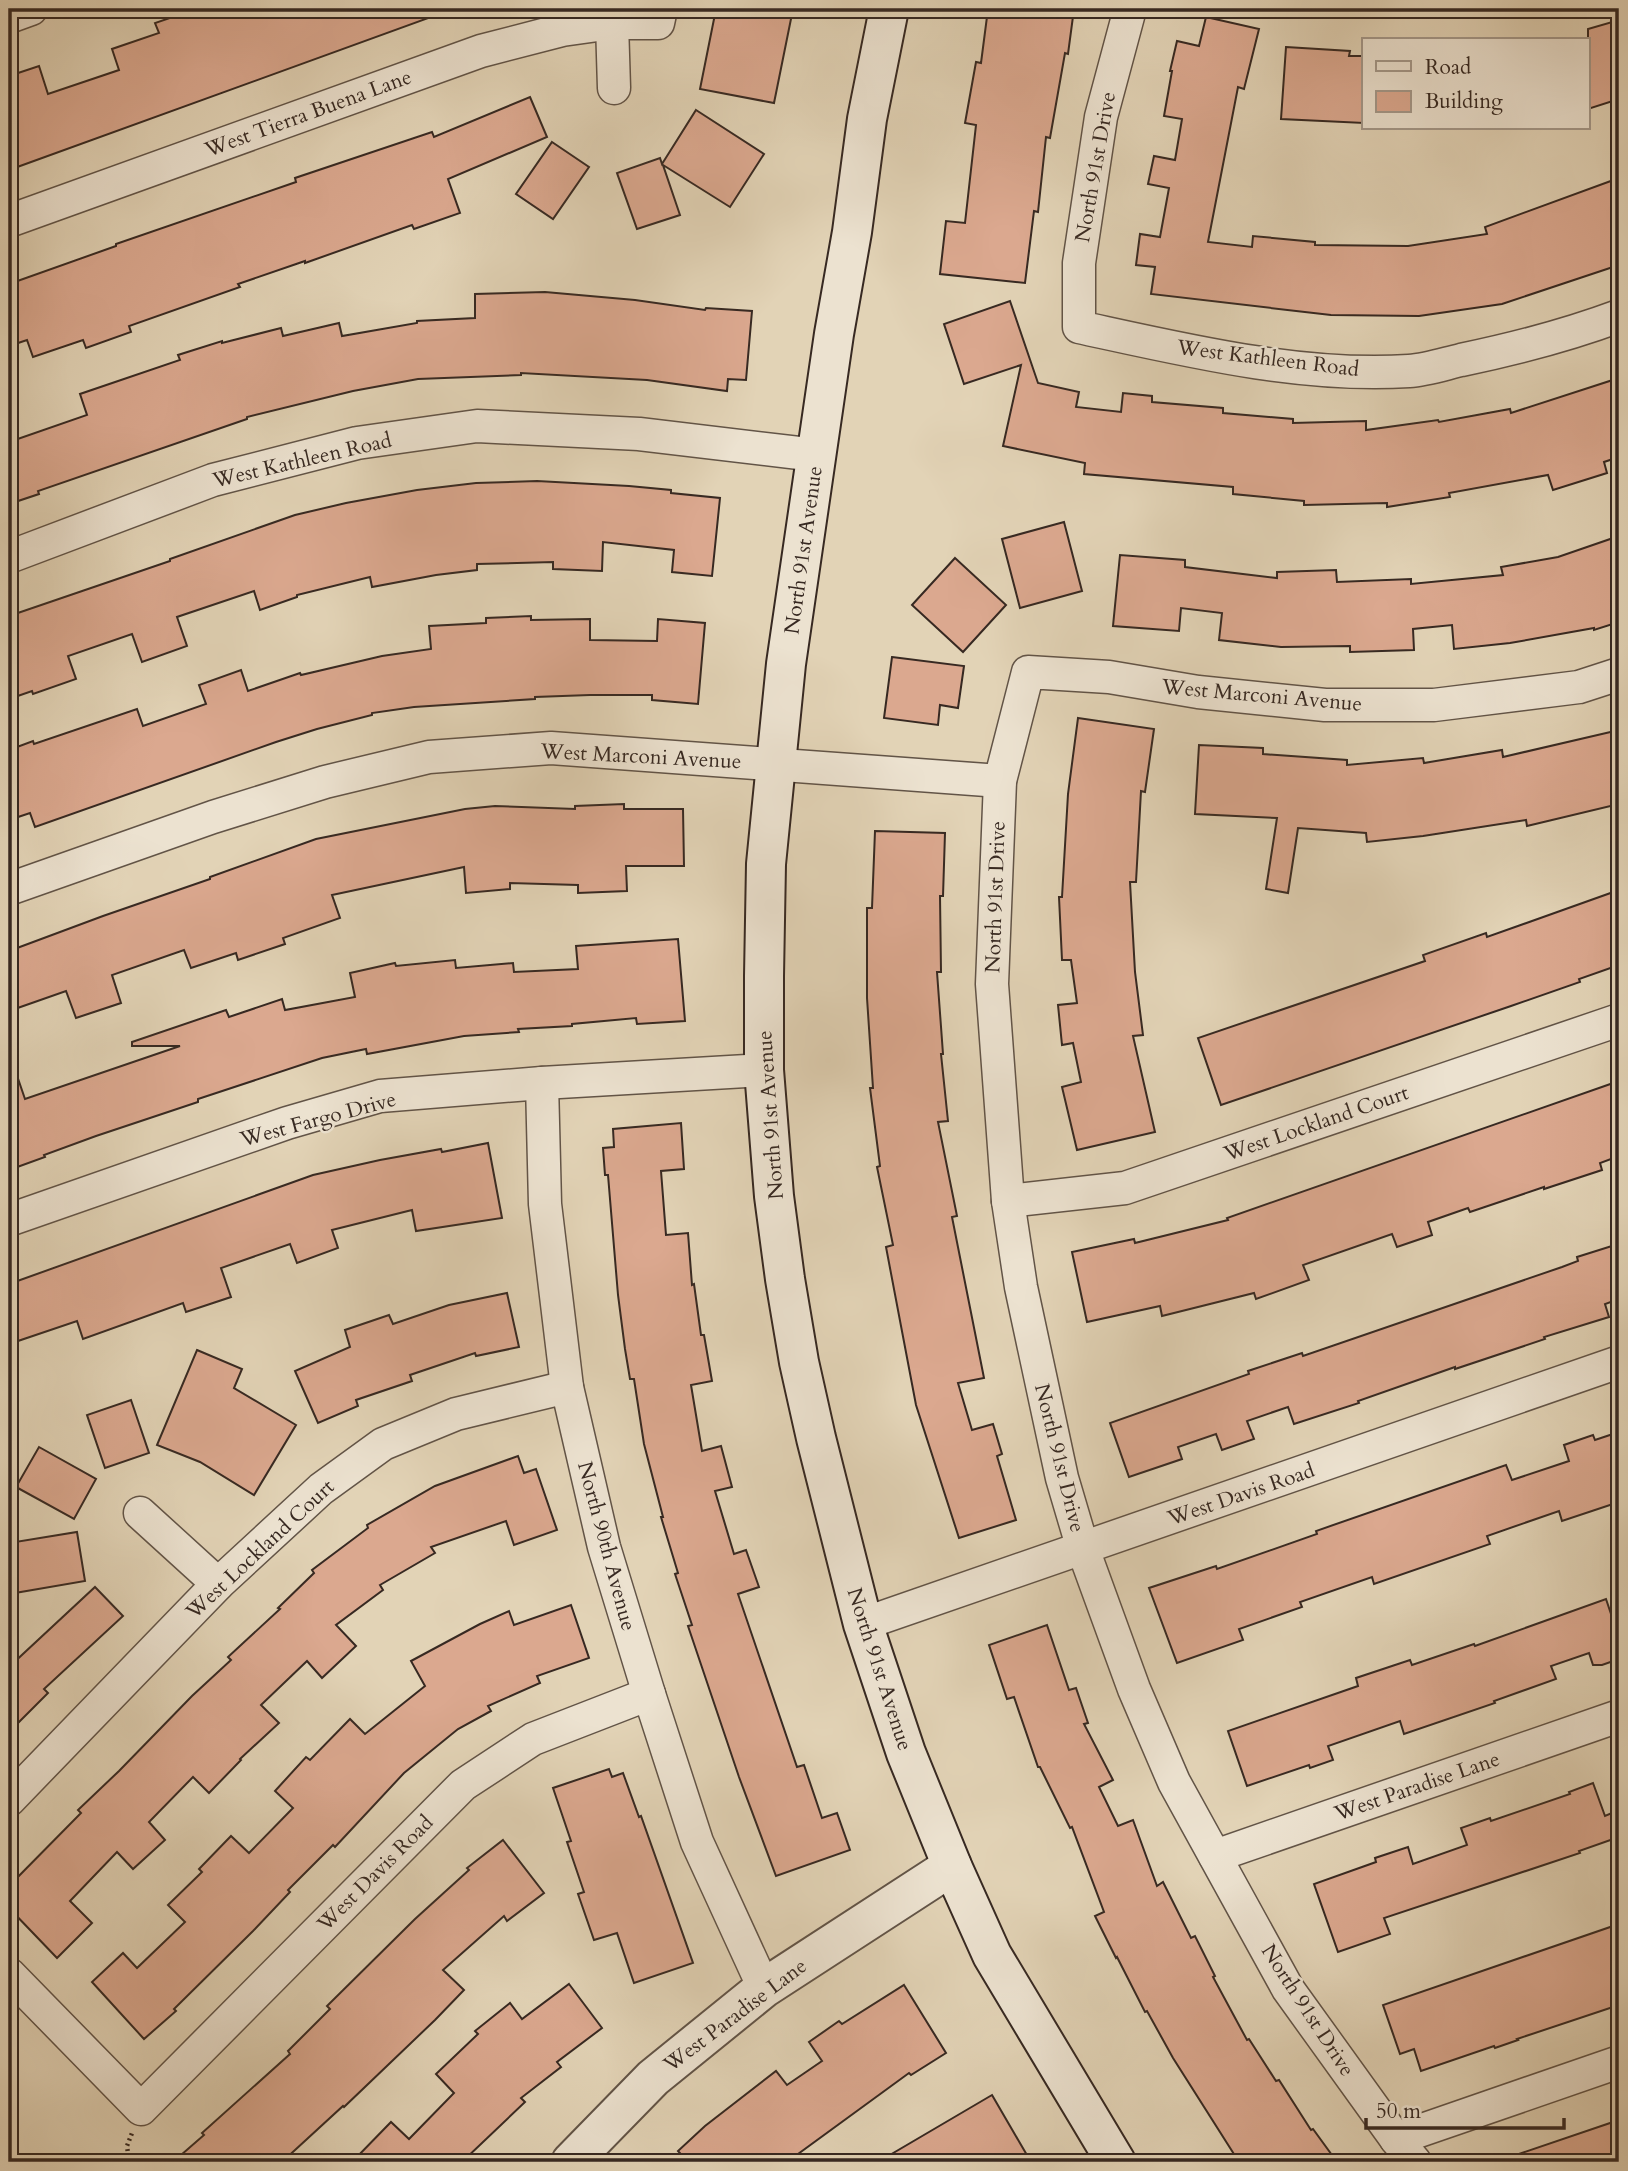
<svg xmlns="http://www.w3.org/2000/svg" width="1628" height="2171" font-family="Cardo,serif">
<style>
.building{fill:#dba88f;stroke:#372922;stroke-width:2}
.lines{fill:none;stroke-linecap:round;stroke-linejoin:round}
.minor-casing{stroke:#625447;stroke-width:35}
.tertiary-casing{stroke:#625447;stroke-width:42}
.secondary-casing{stroke:#372922;stroke-width:42}
.path{stroke:#372922;stroke-width:4.5;stroke-dasharray:2 3.5;stroke-linecap:butt}
.minor{stroke:#ece2d0;stroke-width:32}
.tertiary{stroke:#ece2d0;stroke-width:38}
.secondary{stroke:#ece2d0;stroke-width:38}
.labels{text-anchor:middle;stroke-width:5;stroke-linejoin:round;paint-order:stroke}
.street-label{font-size:21px;fill:#372922;stroke:#ece2d0}
</style>
<rect width="100%" height="100%" fill="#e2d3b6"/>
<filter id="stains"><feTurbulence type="fractalNoise" baseFrequency=".00286" numOctaves="4"/><feColorMatrix values="0 0 0 0 .2 0 0 0 0 .09 0 0 0 0 .02 0 0 0 .5 -.17"/></filter>
<radialGradient id="worn" r=".72"><stop offset=".6" stop-color="#630" stop-opacity="0"/><stop offset="1" stop-color="#630" stop-opacity=".3"/></radialGradient>
<g class="building">
<polygon points="196,9 261,9 264,16 283,9 444,9 445,12 9,170 9,76 39,66 48,94 119,70 112,49 159,33 155,23"/>
<polygon points="716,9 793,9 774,103 700,89"/>
<polygon points="988,9 1074,9 1068,54 1065,53 1050,138 1046,137 1038,212 1034,211 1025,283 940,274 946,221 965,223 976,125 965,123 976,62 981,63"/>
<polygon points="1206,17 1259,29 1244,89 1238,87 1208,242 1252,247 1253,236 1315,242 1315,245 1408,246 1487,234 1485,227 1619,178 1619,265 1502,304 1419,316 1331,315 1151,294 1155,267 1136,265 1140,234 1160,237 1169,188 1148,184 1154,156 1175,160 1182,119 1164,116 1172,71 1170,71 1177,41 1199,46"/>
<polygon points="1619,20 1619,99 1588,109 1588,29"/>
<polygon points="1286,47 1350,51 1349,56 1364,56 1364,123 1281,119"/>
<polygon points="530,97 547,137 448,179 460,213 414,229 412,225 305,263 305,261 238,284 240,287 129,326 131,332 86,348 83,340 33,357 27,340 9,346 9,284 116,246 116,244 296,182 295,178 432,132 434,137"/>
<polygon points="696,110 764,154 730,207 663,165 680,215 637,229 617,173 660,158 662,164"/>
<polygon points="552,142 589,167 553,219 516,194"/>
<polygon points="545,292 635,300 705,310 706,308 752,311 746,380 728,379 727,391 647,380 521,373 521,375 418,379 353,391 247,417 247,419 38,491 39,494 9,504 9,442 87,415 80,394 180,360 178,355 222,341 222,343 281,328 283,336 339,323 342,336 417,323 417,321 475,318 475,294"/>
<polygon points="1010,301 1038,383 1079,392 1076,407 1121,412 1123,393 1152,396 1152,402 1223,408 1223,413 1293,419 1293,423 1366,421 1366,430 1438,420 1439,422 1510,409 1511,413 1619,378 1619,457 1604,462 1607,473 1553,490 1548,475 1449,493 1450,497 1387,507 1387,503 1304,505 1304,501 1233,494 1233,487 1084,474 1085,463 1003,446 1021,365 964,384 944,324"/>
<polygon points="537,481 629,486 671,490 671,493 720,498 712,576 672,572 674,550 603,542 602,571 553,569 553,562 477,564 477,570 436,575 372,587 370,577 297,595 297,597 260,610 254,591 177,617 187,646 142,662 132,634 68,656 76,679 33,694 32,691 9,699 9,616 170,561 170,559 295,515 346,503 417,490 476,483"/>
<polygon points="1064,522 1082,591 1020,608 1002,539"/>
<polygon points="1619,536 1619,622 1594,630 1594,628 1510,643 1454,649 1452,625 1413,629 1414,650 1350,652 1350,646 1281,647 1219,640 1222,613 1181,608 1179,631 1113,626 1120,555 1185,560 1185,567 1277,578 1277,572 1336,570 1337,582 1411,579 1411,584 1503,575 1501,567 1558,557"/>
<polygon points="955,558 1006,605 963,652 912,605"/>
<polygon points="531,616 531,620 590,619 590,640 657,641 658,619 705,623 698,704 652,700 652,695 590,695 535,697 535,699 414,707 372,713 372,715 317,729 276,742 35,827 30,813 9,820 9,750 33,741 34,744 137,709 143,726 206,704 199,685 241,670 248,691 300,673 301,675 382,656 431,649 429,626 486,623 486,618"/>
<polygon points="892,657 964,666 958,708 940,705 938,725 884,718"/>
<polygon points="1078,718 1154,729 1145,792 1141,791 1136,882 1130,882 1135,972 1143,1035 1133,1036 1155,1132 1077,1150 1062,1087 1081,1082 1073,1043 1062,1045 1058,1005 1077,1003 1071,960 1062,960 1059,897 1062,897 1068,794"/>
<polygon points="1619,730 1619,804 1527,826 1526,820 1423,836 1367,842 1366,833 1298,828 1288,893 1266,889 1277,818 1195,814 1199,745 1263,748 1263,754 1347,760 1347,765 1423,758 1424,763 1502,750 1503,757"/>
<polygon points="624,804 624,809 683,809 684,866 626,866 627,891 578,893 578,885 510,883 510,889 466,893 464,867 332,895 340,918 283,938 285,944 238,960 236,953 191,968 184,950 112,975 121,1003 76,1018 66,991 9,1011 9,951 103,916 210,879 210,877 316,839 465,809 495,806 575,809 575,806"/>
<polygon points="875,831 945,833 943,896 940,896 941,972 937,972 943,1054 941,1054 948,1121 938,1122 957,1216 952,1217 984,1378 958,1383 972,1430 993,1424 1002,1454 997,1456 1016,1520 959,1538 916,1405 886,1247 893,1245 877,1167 880,1166 870,1088 873,1088 867,998 867,908 872,908"/>
<polygon points="1619,890 1619,965 1579,979 1580,982 1511,1006 1221,1105 1198,1038 1425,961 1423,955 1486,933 1487,937"/>
<polygon points="678,939 685,1021 637,1024 636,1018 572,1024 572,1026 518,1029 519,1032 464,1036 367,1054 366,1049 322,1058 198,1099 198,1102 96,1136 44,1155 45,1157 9,1170 9,1062 12,1061 25,1099 180,1046 132,1046 132,1042 226,1010 229,1017 282,999 285,1010 355,997 350,973 395,963 396,966 455,960 456,968 513,963 514,972 578,969 576,946"/>
<polygon points="1619,1081 1619,1156 1600,1163 1602,1170 1544,1189 1544,1187 1470,1212 1468,1208 1428,1222 1432,1235 1397,1247 1392,1234 1303,1265 1309,1280 1256,1299 1254,1293 1162,1316 1160,1306 1087,1322 1072,1252 1134,1239 1135,1243 1228,1220 1227,1218"/>
<polygon points="681,1123 684,1169 661,1171 666,1235 688,1233 692,1285 694,1284 701,1335 704,1335 712,1381 691,1385 702,1451 721,1446 732,1487 715,1491 734,1554 746,1550 759,1587 738,1594 797,1767 804,1765 822,1818 837,1813 850,1850 776,1876 739,1777 688,1626 692,1625 675,1574 678,1573 661,1517 663,1517 644,1444 634,1379 630,1379 625,1349 618,1295 608,1175 605,1175 603,1148 614,1147 613,1129"/>
<polygon points="488,1143 502,1218 416,1231 412,1210 332,1230 338,1248 297,1263 290,1244 221,1268 231,1297 186,1312 183,1303 83,1339 77,1321 9,1344 9,1284 313,1175 380,1160 441,1149 442,1152"/>
<polygon points="1615,1245 1619,1257 1619,1299 1605,1304 1609,1317 1544,1337 1545,1339 1455,1369 1455,1367 1358,1401 1359,1403 1294,1424 1288,1407 1247,1421 1254,1439 1222,1450 1216,1434 1178,1447 1182,1459 1129,1477 1110,1423 1249,1374 1248,1371 1302,1353 1303,1356 1562,1267 1578,1261 1577,1257"/>
<polygon points="507,1293 519,1347 476,1356 475,1353 410,1375 412,1381 356,1400 358,1406 318,1423 295,1371 350,1347 345,1330 389,1315 393,1324 449,1305"/>
<polygon points="197,1350 242,1369 234,1388 296,1425 254,1495 200,1462 157,1445"/>
<polygon points="131,1400 149,1453 105,1468 87,1415"/>
<polygon points="1619,1432 1619,1502 1562,1521 1559,1511 1487,1536 1490,1544 1374,1584 1372,1577 1300,1602 1302,1607 1239,1629 1243,1640 1177,1663 1149,1588 1216,1566 1217,1569 1317,1534 1316,1531 1506,1465 1512,1480 1569,1461 1564,1445 1593,1435 1595,1440"/>
<polygon points="39,1447 96,1479 74,1519 16,1487"/>
<polygon points="518,1456 524,1473 536,1469 557,1530 514,1545 506,1521 431,1547 435,1553 380,1585 383,1590 336,1625 356,1646 322,1678 307,1661 261,1705 279,1723 240,1759 241,1760 209,1793 193,1777 149,1822 165,1840 133,1869 117,1852 70,1901 92,1923 57,1958 9,1908 9,1886 81,1813 78,1810 119,1771 192,1696 231,1660 228,1657 280,1609 278,1608 314,1573 312,1570 368,1528 367,1525 435,1486"/>
<polygon points="77,1532 85,1581 9,1594 9,1543"/>
<polygon points="95,1587 123,1616 44,1689 48,1693 9,1732 9,1667"/>
<polygon points="1606,1599 1619,1638 1619,1659 1602,1665 1593,1665 1589,1653 1551,1666 1556,1679 1494,1701 1495,1703 1404,1734 1400,1721 1328,1746 1333,1760 1310,1768 1309,1765 1247,1786 1228,1731 1358,1686 1356,1678 1410,1660 1412,1665 1474,1644 1475,1646"/>
<polygon points="571,1605 589,1658 537,1676 540,1683 488,1706 491,1711 458,1729 404,1773 335,1847 333,1845 288,1890 290,1892 253,1931 174,2009 176,2011 144,2039 92,1982 123,1953 137,1968 185,1922 168,1905 202,1872 199,1869 231,1836 249,1853 293,1808 275,1791 306,1757 310,1760 350,1719 365,1734 425,1686 411,1661 480,1624 509,1611 514,1625"/>
<polygon points="1047,1625 1069,1690 1076,1688 1088,1723 1084,1724 1113,1780 1099,1787 1118,1826 1133,1820 1157,1886 1163,1882 1191,1938 1195,1936 1215,1976 1213,1977 1247,2040 1249,2039 1276,2081 1279,2080 1311,2130 1313,2129 1337,2162 1239,2162 1173,2058 1147,2011 1145,2012 1117,1957 1116,1958 1095,1916 1104,1912 1072,1827 1070,1828 1040,1767 1038,1767 1014,1697 1007,1699 989,1645"/>
<polygon points="609,1769 612,1777 623,1773 639,1817 641,1816 693,1963 634,1983 617,1933 594,1940 578,1894 584,1892 567,1842 571,1841 553,1788"/>
<polygon points="1593,1783 1605,1816 1619,1810 1619,1837 1579,1851 1580,1853 1384,1918 1390,1934 1338,1952 1314,1884 1376,1862 1375,1858 1408,1847 1413,1864 1467,1845 1461,1828 1490,1818 1491,1821 1570,1794 1569,1792"/>
<polygon points="503,1840 544,1893 507,1921 504,1916 443,1970 464,1990 435,2020 344,2107 343,2106 282,2162 173,2162 204,2135 202,2133 290,2054 288,2051 330,2009 327,2006 415,1919 469,1870 467,1868"/>
<polygon points="1619,1924 1619,2005 1517,2039 1518,2040 1495,2048 1494,2046 1421,2071 1414,2049 1400,2054 1383,2005"/>
<polygon points="569,1984 602,2028 557,2062 561,2067 521,2098 525,2102 462,2162 352,2162 391,2122 409,2139 454,2093 436,2074 478,2034 475,2031 510,2003 522,2019"/>
<polygon points="904,1985 946,2053 911,2075 909,2073 787,2162 688,2162 678,2151 705,2126 776,2071 787,2085 822,2061 809,2042 839,2021 842,2024"/>
<polygon points="992,2095 1031,2162 878,2162 929,2132"/>
<polygon points="1619,2120 1619,2162 1504,2162 1504,2159"/>
</g>
<g class="lines">
<g class="minor-casing">
<g id="minor">
<path d="M1130 9 1101 117 1079 263V327C1185 350 1300 378 1409 371 1426 370 1444 364 1461 360 1514 349 1568 335 1619 316"/>
<polyline points="9,17 31,9"/>
<polyline points="612,23 614,88"/>
<polyline points="9,221 481,51 562,30 612,23 658,23 661,9"/>
<polyline points="9,557 213,480 357,443 477,426 639,434 816,455"/>
<polyline points="9,889 213,817 325,782 429,757 551,748 1000,781"/>
<polyline points="542,1083 545,1204 567,1387 604,1547 649,1694 697,1842 764,1988"/>
<polyline points="1008,1201 1125,1188 1619,1020"/>
<polyline points="9,1220 287,1123 380,1096 542,1083 764,1070"/>
<polyline points="140,1513 218,1584"/>
<polyline points="863,1624 1619,1362"/>
<polyline points="9,1800 218,1584 321,1489 383,1444 456,1414 567,1387"/>
<polyline points="1215,1856 1619,1716"/>
<polyline points="9,1974 141,2109 463,1785 533,1739 649,1694"/>
<polyline points="1396,2139 1619,2062"/>
<polyline points="1415,2162 1396,2139 1288,1989 1174,1782 1134,1689 1083,1549 1062,1478 1021,1287 1008,1201 992,984 1000,781 1028,672 1109,677 1198,692 1325,705 1434,705 1579,687 1619,674"/>
</g>
</g>
<g class="tertiary-casing">
<polyline id="tertiary" points="571,2162 653,2078 764,1988 952,1866"/>
</g>
<g class="secondary-casing">
<polyline id="secondary" points="889,9 867,119 852,232 834,334 786,664 766,864 764,976 764,1070 774,1196 785,1279 799,1362 816,1438 863,1624 906,1753 952,1866 992,1955 1116,2162"/>
</g>
<polyline class="path" points="129,2162 127,2146 132,2133"/>
<use href="#minor" class="minor"/>
<use href="#tertiary" class="tertiary"/>
<use href="#secondary" class="secondary"/>
</g>
<g class="labels">
<g class="street-label">
<text transform="translate(308 113) rotate(-20)" y="7">West Tierra Buena Lane</text>
<text transform="translate(1095 167) rotate(-80)" y="7">North 91st Drive</text>
<text transform="translate(1268 358) rotate(7)" y="7">West Kathleen Road</text>
<text transform="translate(302 460) rotate(-13)" y="7">West Kathleen Road</text>
<text transform="translate(803 550) rotate(-82)" y="7">North 91st Avenue</text>
<text transform="translate(1262 695) rotate(5)" y="7">West Marconi Avenue</text>
<text transform="translate(641 756) rotate(3)" y="7">West Marconi Avenue</text>
<text transform="translate(995 897) rotate(-88)" y="7">North 91st Drive</text>
<text transform="translate(770 1115) rotate(-94)" y="7">North 91st Avenue</text>
<text transform="translate(318 1119) rotate(-15)" y="7">West Fargo Drive</text>
<text transform="translate(1316 1123) rotate(-19)" y="7">West Lockland Court</text>
<text transform="translate(1060 1458) rotate(76)" y="7">North 91st Drive</text>
<text transform="translate(1241 1494) rotate(-19)" y="7">West Davis Road</text>
<text transform="translate(607 1546) rotate(75)" y="7">North 90th Avenue</text>
<text transform="translate(260 1549) rotate(-43)" y="7">West Lockland Court</text>
<text transform="translate(880 1669) rotate(72)" y="7">North 91st Avenue</text>
<text transform="translate(1417 1786) rotate(-19)" y="7">West Paradise Lane</text>
<text transform="translate(375 1873) rotate(-45)" y="7">West Davis Road</text>
<text transform="translate(1308 2010) rotate(57)" y="7">North 91st Drive</text>
<text transform="translate(735 2015) rotate(-37)" y="7">West Paradise Lane</text>
</g>
</g>
<rect width="1628" height="2171" fill="none" stroke="#e2d3b6" stroke-width="35"/>
<rect x="10" y="10" width="1607" height="2150" fill="none" stroke="#372922" stroke-width="3.5"/>
<rect x="18" y="18" width="1593" height="2136" fill="none" stroke="#372922" stroke-width="2"/>
<rect x="1362" y="38" width="228" height="91" fill="#ece2d0" stroke="#a4988a" stroke-width="2"/>
<rect x="1376" y="61" width="35" height="10" fill="#ece2d0" stroke="#a4988a" stroke-width="2"/>
<text x="1425" y="74" font-size="21" fill="#372922">Road</text>
<rect x="1376" y="91" width="35" height="21" fill="#dba88f" stroke="#a4988a" stroke-width="2"/>
<text x="1425" y="108" font-size="21" fill="#372922">Building</text>
<path d="M1366 2118v10h198v-10" fill="none" stroke="#372922" stroke-width="3.5"/>
<text x="1376" y="2118" font-size="21" fill="#372922" stroke="#ece2d0" stroke-width="5" paint-order="stroke">50 m</text>
<rect width="100%" height="100%" filter="url(#stains)"/>
<rect width="100%" height="100%" fill="url(#worn)"/>
</svg>
